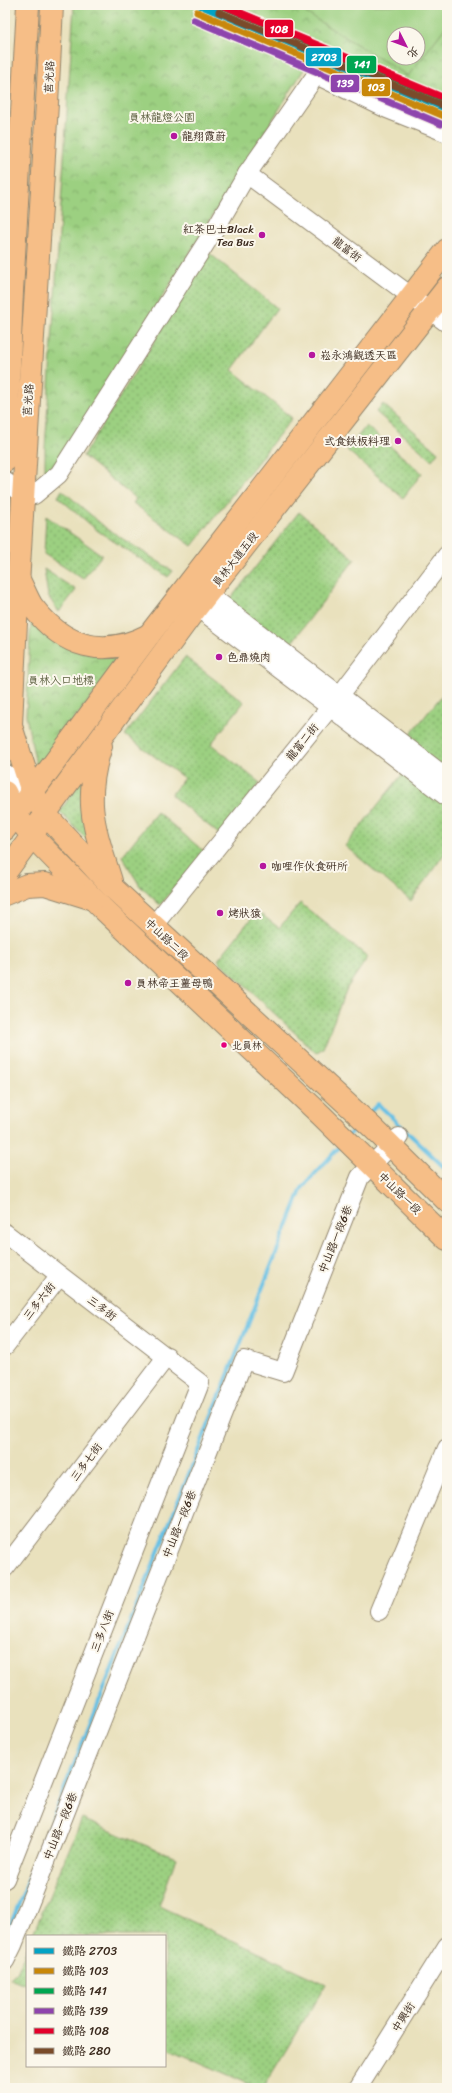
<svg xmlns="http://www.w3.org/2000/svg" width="452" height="2093" font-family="Sriracha,'LXGW WenKai TC',sans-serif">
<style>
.grass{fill:url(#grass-dots);stroke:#6c7d50}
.park{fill:url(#park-crowns);stroke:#6c7d50;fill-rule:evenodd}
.garden{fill:#9cd081;stroke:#6c7d50;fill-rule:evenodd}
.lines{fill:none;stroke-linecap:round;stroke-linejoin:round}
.stream{stroke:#68c1e5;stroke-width:4}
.minor-casing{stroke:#92866e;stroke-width:20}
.major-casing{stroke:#92866e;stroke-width:24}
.minor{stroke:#fff;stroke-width:18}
.major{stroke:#f6be87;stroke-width:22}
.rail-1-casing{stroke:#fbf7ec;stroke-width:10}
.rail-2-casing{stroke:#fbf7ec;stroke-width:10}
.rail-3-casing{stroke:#fbf7ec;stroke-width:10}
.rail-4-casing{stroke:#fbf7ec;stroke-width:10}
.rail-5-casing{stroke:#fbf7ec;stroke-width:10}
.rail-6-casing{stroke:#fbf7ec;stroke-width:10}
.rail-1{stroke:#03a3c5;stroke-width:7}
.rail-2{stroke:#c88708;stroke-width:7}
.rail-3{stroke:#00a651;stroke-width:7}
.rail-4{stroke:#8e44ad;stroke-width:7}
.rail-5{stroke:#e4002b;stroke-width:7}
.rail-6{stroke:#7a4b2a;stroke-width:7}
.poi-dot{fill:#b5179e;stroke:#fbf7ec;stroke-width:1.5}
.bus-dot{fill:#e5007d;stroke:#fbf7ec;stroke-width:1.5}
.labels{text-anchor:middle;stroke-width:4;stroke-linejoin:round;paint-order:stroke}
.bus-label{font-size:10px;fill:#3b2a1e;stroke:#fbf7ec;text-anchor:start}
.street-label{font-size:11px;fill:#3b2a1e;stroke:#fbf7ec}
.park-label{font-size:11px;fill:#585c3c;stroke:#fbf7ec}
.poi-label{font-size:11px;fill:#3b2a1e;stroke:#fbf7ec;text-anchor:start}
.line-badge{stroke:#fbf7ec;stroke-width:1.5}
.badge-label{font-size:11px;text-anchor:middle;font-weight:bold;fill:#fff}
</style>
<defs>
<pattern id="grass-dots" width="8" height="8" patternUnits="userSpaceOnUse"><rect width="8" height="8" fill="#9cd081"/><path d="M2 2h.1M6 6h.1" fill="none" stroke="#80a969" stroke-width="1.8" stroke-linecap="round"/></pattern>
<pattern id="park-crowns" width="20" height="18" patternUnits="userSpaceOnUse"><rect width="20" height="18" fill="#9cd081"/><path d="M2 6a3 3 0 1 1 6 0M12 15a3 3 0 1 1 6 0" fill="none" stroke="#80a969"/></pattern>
</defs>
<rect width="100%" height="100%" fill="#fbf7ec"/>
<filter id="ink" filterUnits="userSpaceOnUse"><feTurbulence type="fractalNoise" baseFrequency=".025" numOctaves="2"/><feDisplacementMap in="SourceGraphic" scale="8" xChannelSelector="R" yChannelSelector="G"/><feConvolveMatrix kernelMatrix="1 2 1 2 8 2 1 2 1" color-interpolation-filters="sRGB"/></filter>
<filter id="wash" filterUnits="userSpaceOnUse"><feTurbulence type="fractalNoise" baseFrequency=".012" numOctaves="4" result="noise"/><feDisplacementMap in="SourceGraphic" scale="16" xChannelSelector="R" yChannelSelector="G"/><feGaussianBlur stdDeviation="0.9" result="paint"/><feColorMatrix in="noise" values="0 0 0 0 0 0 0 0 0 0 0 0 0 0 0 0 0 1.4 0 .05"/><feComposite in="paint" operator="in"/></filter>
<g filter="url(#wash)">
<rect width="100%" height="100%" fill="#e9e1bd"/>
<g class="grass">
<polygon points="209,253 277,308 232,370 292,418 192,546 133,503 136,499 83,456"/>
<polygon points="383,404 438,452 432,460 376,412"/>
<polygon points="366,426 422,473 403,498 347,450"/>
<polygon points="62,490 106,528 173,571 168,577 98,531 58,497"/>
<polygon points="299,512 355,559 287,649 228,602"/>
<polygon points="46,516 102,555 83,579 44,554"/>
<polygon points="44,569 76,590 59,612 48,596"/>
<polygon points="185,657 244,702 211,744 260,783 220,835 171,795 184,778 125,735"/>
<polygon points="447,689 447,774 405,741"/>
<polygon points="404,772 447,804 447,850 411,901 345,846"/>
<polygon points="83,777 90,843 60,812"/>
<polygon points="157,812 206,853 160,905 140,886 122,856"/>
<polygon points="300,903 368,957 347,988 323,1048 316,1053 218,960 257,911 279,928"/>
<polygon points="82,1819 176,1858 159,1906 326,1984 263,2088 258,2088 165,2047 165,1936 32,1936"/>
<polygon points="27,1948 27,1985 10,1978 17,1972"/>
</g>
<g class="park">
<path d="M74 5H447V124L306 66 47 482 45 474V448ZM394 34H418V58H394Z"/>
<polygon points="31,618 125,653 40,765 36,765 26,716"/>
</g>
<path class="garden" d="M293 5H447V25L408 76ZM394 34H418V58H394Z"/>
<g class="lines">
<g class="stream">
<polyline points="368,1114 378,1104 447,1170"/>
<polyline points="349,1135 360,1124"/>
<polyline points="5,1939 302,1188 341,1145"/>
</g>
</g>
</g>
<g filter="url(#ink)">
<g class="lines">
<g class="minor-casing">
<g id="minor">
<polyline points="247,174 447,323"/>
<polyline points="5,481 23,495 34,495 59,474 218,224 247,174 316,75 387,109 447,133"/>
<polyline points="208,594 447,778"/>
<polyline points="197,607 330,707 447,797"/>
<polyline points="5,773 32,792"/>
<polyline points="153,926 340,695 447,555"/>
<polyline points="5,1233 200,1383 5,1879"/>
<polyline points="5,1346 59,1276"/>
<polyline points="5,1568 167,1356"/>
<polyline points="379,1611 447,1448"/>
<polyline points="5,1961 13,1945 244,1360 283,1372 360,1177 399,1137"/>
<polyline points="358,2088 447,1946"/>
</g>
</g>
<g class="major-casing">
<g id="major">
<path d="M52 5C41 246 21 486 11 726L32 792 45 814 113 888 373 1128 447 1201"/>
<polyline points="5,461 12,292 28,5"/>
<path d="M18 578C23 587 27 598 32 606 63 647 103 659 149 635"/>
<path d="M101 746C83 802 94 827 111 881"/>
<polyline points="5,792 16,815 32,836 102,908 321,1115 447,1239"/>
<polyline points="5,829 149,635 447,250"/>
<polyline points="5,873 32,836 45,814 197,607 447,288"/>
<polyline points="5,894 27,885 45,884 93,899"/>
</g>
</g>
<use href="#minor" class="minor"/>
<use href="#major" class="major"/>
<g class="rail-1-casing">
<polyline id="rail-1" points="200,5 447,109"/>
</g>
<g class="rail-2-casing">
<polyline id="rail-2" points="197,12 444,116"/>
</g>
<g class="rail-3-casing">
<polyline id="rail-3" points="221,5 447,100"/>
</g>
<g class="rail-4-casing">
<polyline id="rail-4" points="194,20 441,124"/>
</g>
<g class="rail-5-casing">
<polyline id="rail-5" points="222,5 447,99"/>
</g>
<g class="rail-6-casing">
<polyline id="rail-6" points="219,12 444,106"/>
</g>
<use href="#rail-1" class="rail-1"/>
<use href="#rail-2" class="rail-2"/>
<use href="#rail-3" class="rail-3"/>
<use href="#rail-4" class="rail-4"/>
<use href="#rail-5" class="rail-5"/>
<use href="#rail-6" class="rail-6"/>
</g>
</g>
<g class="poi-dot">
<circle cx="174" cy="136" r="4"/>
<circle cx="262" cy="235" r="4"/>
<circle cx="312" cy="355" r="4"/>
<circle cx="398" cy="441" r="4"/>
<circle cx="219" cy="657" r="4"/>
<circle cx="263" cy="866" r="4"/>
<circle cx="220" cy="913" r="4"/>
<circle cx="128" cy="983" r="4"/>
</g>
<circle class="bus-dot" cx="224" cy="1045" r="3.5"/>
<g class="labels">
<g class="bus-label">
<text x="232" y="1049">北員林</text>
</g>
<g class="street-label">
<text transform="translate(49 77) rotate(-87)" y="4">莒光路</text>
<text transform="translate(347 249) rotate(37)" y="4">龍富街</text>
<text transform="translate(28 400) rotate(-86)" y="4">莒光路</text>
<text transform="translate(235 559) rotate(-52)" y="4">員林大道五段</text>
<text transform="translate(302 742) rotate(-51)" y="4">龍富二街</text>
<text transform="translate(167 939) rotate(43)" y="4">中山路二段</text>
<text transform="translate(400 1193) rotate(44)" y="4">中山路一段</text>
<text transform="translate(335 1239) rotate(-68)" y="4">中山路一段6巷</text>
<text transform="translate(39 1301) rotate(-52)" y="4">三多六街</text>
<text transform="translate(102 1308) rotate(37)" y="4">三多街</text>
<text transform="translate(86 1462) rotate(-53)" y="4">三多七街</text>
<text transform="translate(179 1524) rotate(-68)" y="4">中山路一段6巷</text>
<text transform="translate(102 1631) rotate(-69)" y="4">三多八街</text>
<text transform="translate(60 1826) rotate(-68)" y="4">中山路一段6巷</text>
<text transform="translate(403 2017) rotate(-58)" y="4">中興街</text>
</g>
<g class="park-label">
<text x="162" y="121">員林龍燈公園</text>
<text x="61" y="684">員林入口地標</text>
</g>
<g class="poi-label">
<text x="182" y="140">龍翔霞蔚</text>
<text x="254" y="233" text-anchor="end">紅茶巴士Black<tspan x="254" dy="13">Tea Bus</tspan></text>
<text x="320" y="359">崧永鴻觀透天區</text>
<text x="390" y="445" text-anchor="end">弎食鉄板料理</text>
<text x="227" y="661">色鼎燒肉</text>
<text x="271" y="870">咖哩作伙食研所</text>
<text x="228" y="917">烤狀猿</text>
<text x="136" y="987">員林帝王薑母鴨</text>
</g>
</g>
<g class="line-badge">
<rect x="264" y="19" width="30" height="19" rx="4" fill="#e4002b"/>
<rect x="305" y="47" width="37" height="20" rx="4" fill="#03a3c5"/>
<rect x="346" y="55" width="31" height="19" rx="4" fill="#00a651"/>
<rect x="330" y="74" width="30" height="19" rx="4" fill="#8e44ad"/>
<rect x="361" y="78" width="30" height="19" rx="4" fill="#c88708"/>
</g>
<g class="badge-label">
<text x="279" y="33">108</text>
<text x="324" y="61">2703</text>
<text x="362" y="68">141</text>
<text x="345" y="87">139</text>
<text x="376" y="91">103</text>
</g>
<rect width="452" height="2093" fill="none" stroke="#fbf7ec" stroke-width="20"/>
<rect x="26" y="1935" width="140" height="132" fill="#fbf7ec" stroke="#aea59a"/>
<rect x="34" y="1948" width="20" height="6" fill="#03a3c5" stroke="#aea59a"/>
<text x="62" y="1955" font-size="12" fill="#3b2a1e">鐵路 2703</text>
<rect x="34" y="1968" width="20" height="6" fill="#c88708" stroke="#aea59a"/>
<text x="62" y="1975" font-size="12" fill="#3b2a1e">鐵路 103</text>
<rect x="34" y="1988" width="20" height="6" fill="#00a651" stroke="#aea59a"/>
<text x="62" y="1995" font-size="12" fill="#3b2a1e">鐵路 141</text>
<rect x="34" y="2008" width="20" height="6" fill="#8e44ad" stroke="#aea59a"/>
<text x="62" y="2015" font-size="12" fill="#3b2a1e">鐵路 139</text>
<rect x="34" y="2028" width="20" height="6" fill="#e4002b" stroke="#aea59a"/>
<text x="62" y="2035" font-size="12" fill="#3b2a1e">鐵路 108</text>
<rect x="34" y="2048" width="20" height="6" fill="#7a4b2a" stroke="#aea59a"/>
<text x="62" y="2055" font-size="12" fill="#3b2a1e">鐵路 280</text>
<g transform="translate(406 46) rotate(132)"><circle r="19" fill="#fbf7ec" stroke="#aea59a"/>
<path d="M0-3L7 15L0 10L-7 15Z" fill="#b5179e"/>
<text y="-6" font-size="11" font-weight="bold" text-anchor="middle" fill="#3b2a1e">北</text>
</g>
</svg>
